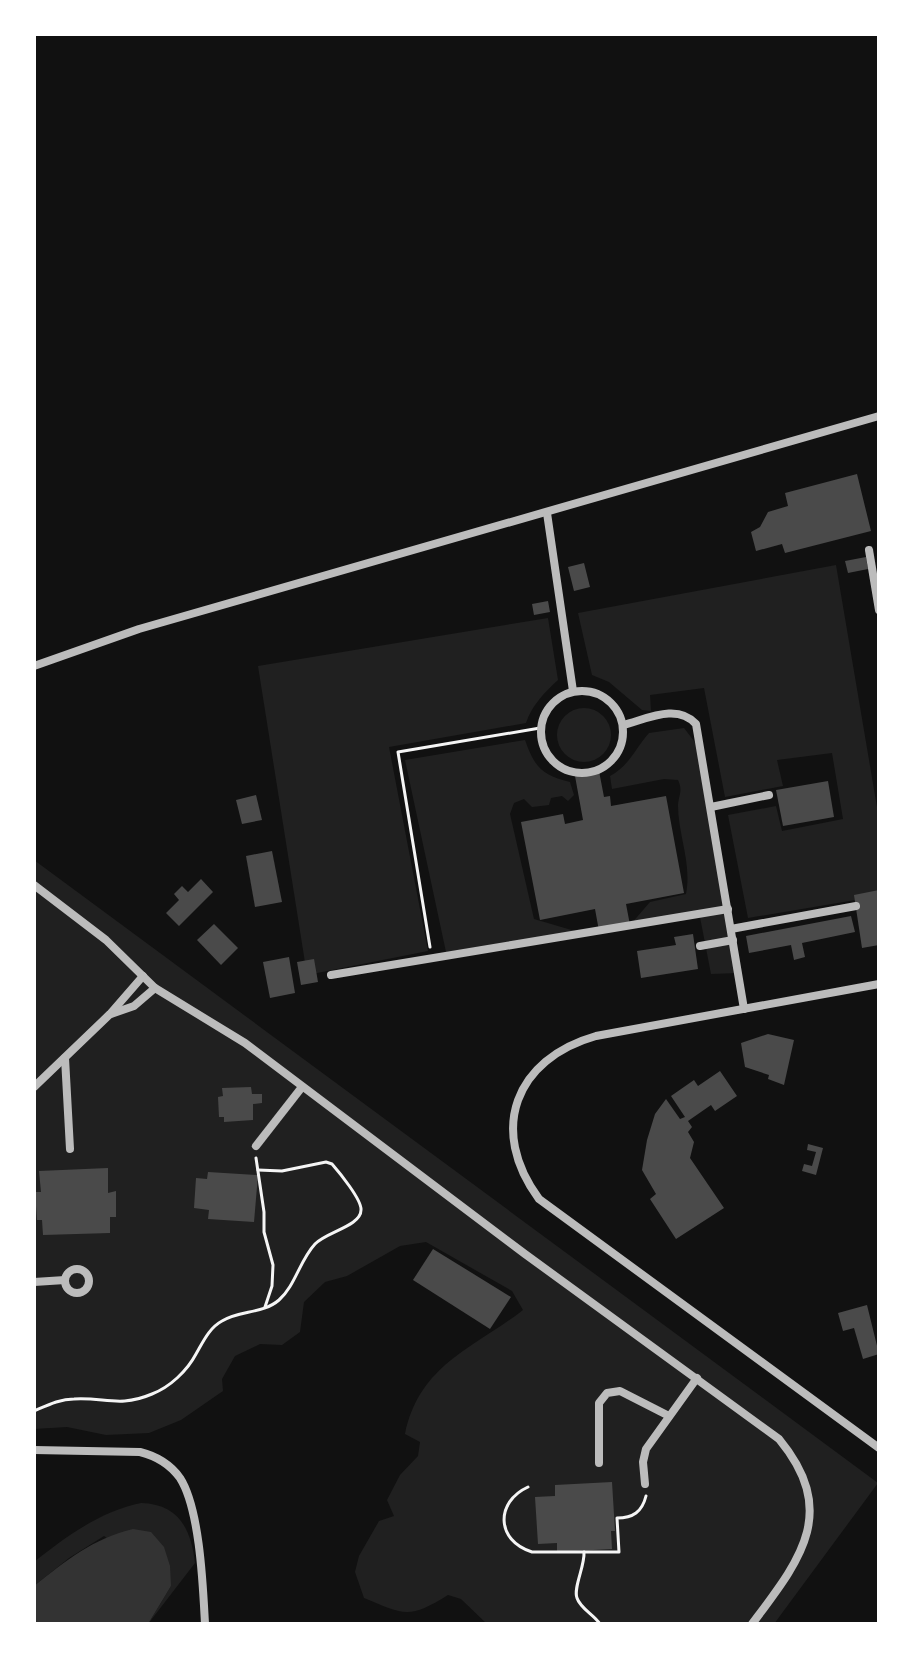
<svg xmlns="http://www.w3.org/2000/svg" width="913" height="1658" font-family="'DM Sans',sans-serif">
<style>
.green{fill:#202020}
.water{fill:#333}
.building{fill:#4a4a4a}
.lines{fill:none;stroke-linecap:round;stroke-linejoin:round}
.path{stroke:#f5f5f5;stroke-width:3}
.minor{stroke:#bcbcbc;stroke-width:8}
</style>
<rect width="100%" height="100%" fill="#111"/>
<g class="green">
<polygon points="836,565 879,819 879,896 748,918 728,815 776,806 782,831 843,819 832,753 777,760 783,786 725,797 704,688 650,695 651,711 642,710 609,682 592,675 578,613"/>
<path d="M548 618 558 680C544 693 532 705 526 723L389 747 428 951 307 975 258 666Z"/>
<circle cx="584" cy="735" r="27"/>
<path d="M684 728 697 745 738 973 711 974 699 912 631 924 650 902 686 894C692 863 678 835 678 805 679 794 683 791 678 780L664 779 612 789 610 776C629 766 635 749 649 733Z"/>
<path d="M525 740C535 768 542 775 570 782L574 795 568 801 562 796 551 798 549 805 532 807 524 799 514 803 510 814 534 919 575 931 446 952 405 760Z"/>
<path d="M34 860 878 1483 774 1624H487L461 1599 448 1595C409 1619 405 1615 364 1598L355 1572 359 1556 379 1521 394 1516 387 1500 400 1475 418 1456 420 1442 405 1434C420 1364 473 1349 523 1310L512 1291 426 1242 400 1246 347 1276 325 1282 304 1302 300 1332 282 1345 260 1344 235 1356 222 1379 223 1391 181 1420 149 1433 106 1435 67 1427 34 1429Z"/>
<path d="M141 1503C178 1504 191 1528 195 1563L148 1624 171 1586 104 1536 69 1558 34 1586V1562C67 1536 99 1512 141 1503Z"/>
</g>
<path class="water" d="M133 1529 151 1532 164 1547 170 1566 171 1586 148 1624H34V1586C67 1560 92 1539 133 1529Z"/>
<g class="building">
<polygon points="857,474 871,531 785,553 782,544 756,551 751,532 760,527 768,512 788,506 785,493"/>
<polygon points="866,557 868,569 848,573 845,561"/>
<polygon points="584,563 590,587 574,591 568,567"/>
<polygon points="548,601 550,612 534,615 532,604"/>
<polygon points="599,771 604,797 610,796 611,806 666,796 684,893 626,904 630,925 599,931 595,909 540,920 521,822 563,814 565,824 583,820 575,776"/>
<polygon points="828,781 834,817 783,826 776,790"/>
<polygon points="256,795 262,820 242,824 236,800"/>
<polygon points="272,851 282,902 255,907 246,856"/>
<polygon points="201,879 213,892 179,926 166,913 179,900 174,894 182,886 188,892"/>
<polygon points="879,890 879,945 862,948 854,895"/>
<polygon points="851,916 855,932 802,943 805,957 794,960 791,945 749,953 746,936"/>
<polygon points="214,924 238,948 221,965 197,940"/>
<polygon points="693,934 698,969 641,978 637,951 676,945 674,937"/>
<polygon points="289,957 295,993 270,998 263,962"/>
<polygon points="314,959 318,982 301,985 297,962"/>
<polygon points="768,1034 794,1040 784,1085 768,1079 769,1075 745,1067 741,1043"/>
<polygon points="720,1071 737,1096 715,1111 711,1105 688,1121 692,1127 688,1132 694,1142 690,1158 724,1208 676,1239 650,1199 656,1194 642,1170 647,1140 655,1114 666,1099 680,1119 685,1117 671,1096 694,1080 698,1086"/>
<polygon points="251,1087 252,1094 262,1094 262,1103 253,1104 253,1120 224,1122 224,1117 219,1117 218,1097 223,1096 222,1088"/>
<polygon points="808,1144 823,1148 816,1175 802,1171 804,1164 812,1166 816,1152 807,1150"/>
<polygon points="108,1168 108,1193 116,1191 116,1217 110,1217 110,1233 43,1235 42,1220 37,1220 35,1192 41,1192 39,1171"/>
<polygon points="208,1172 258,1175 254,1222 208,1219 209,1210 194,1208 196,1178 207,1179"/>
<polygon points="433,1249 511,1297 490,1329 413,1280"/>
<polygon points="867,1305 879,1354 863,1359 854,1328 843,1331 838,1313"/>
<polygon points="612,1482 615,1531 611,1531 612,1549 557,1552 557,1543 538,1544 535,1497 555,1496 555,1485"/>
</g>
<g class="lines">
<g class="path">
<polyline points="430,947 398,752 540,728"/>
<polyline points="256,1158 264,1212 264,1232 273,1265 272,1286 265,1307"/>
<path d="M34 1411C48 1405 60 1399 74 1399 105 1397 119 1408 152 1394 170 1387 187 1371 196 1354 203 1342 209 1328 222 1321 239 1310 263 1314 279 1300 295 1286 300 1260 315 1244 326 1232 361 1226 361 1210 362 1200 339 1172 332 1164L326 1162 282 1171 258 1170"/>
<path d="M528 1487C495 1502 496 1541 532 1552H619L617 1518C633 1518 642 1512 646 1496"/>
<path d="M584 1552C585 1566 573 1588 577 1598 580 1608 594 1615 600 1624"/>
</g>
<g class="minor">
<polyline points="547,513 573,691"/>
<polyline points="869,550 879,610"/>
<polyline points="34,666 139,629 879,416"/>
<circle cx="582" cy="732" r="41"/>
<path d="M623 725C647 719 677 703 696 724L744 1009"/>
<polyline points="711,807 769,795"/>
<path d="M34 885 106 940 155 988 245 1043 525 1254 779 1439C840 1513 799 1561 752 1624"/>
<polyline points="731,929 856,906"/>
<polyline points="700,946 733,940"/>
<polyline points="331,975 728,909"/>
<path d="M879 984 596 1036C515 1059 488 1130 539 1199L879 1448"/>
<polyline points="111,1014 134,1006 155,988"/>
<polyline points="65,1058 70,1149"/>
<polyline points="34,1087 110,1014 143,976"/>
<polyline points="256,1146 302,1087"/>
<circle cx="77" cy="1281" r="12"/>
<polyline points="34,1282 65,1280"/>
<path d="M34 1450 140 1452C156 1456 170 1464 180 1478 200 1509 203 1587 205 1624"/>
<polyline points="599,1463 599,1403 607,1393 620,1391 669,1416"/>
<polyline points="645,1484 643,1462 646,1449 697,1378"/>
</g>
</g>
<rect width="913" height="1658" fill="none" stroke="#ffffff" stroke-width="72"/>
</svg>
